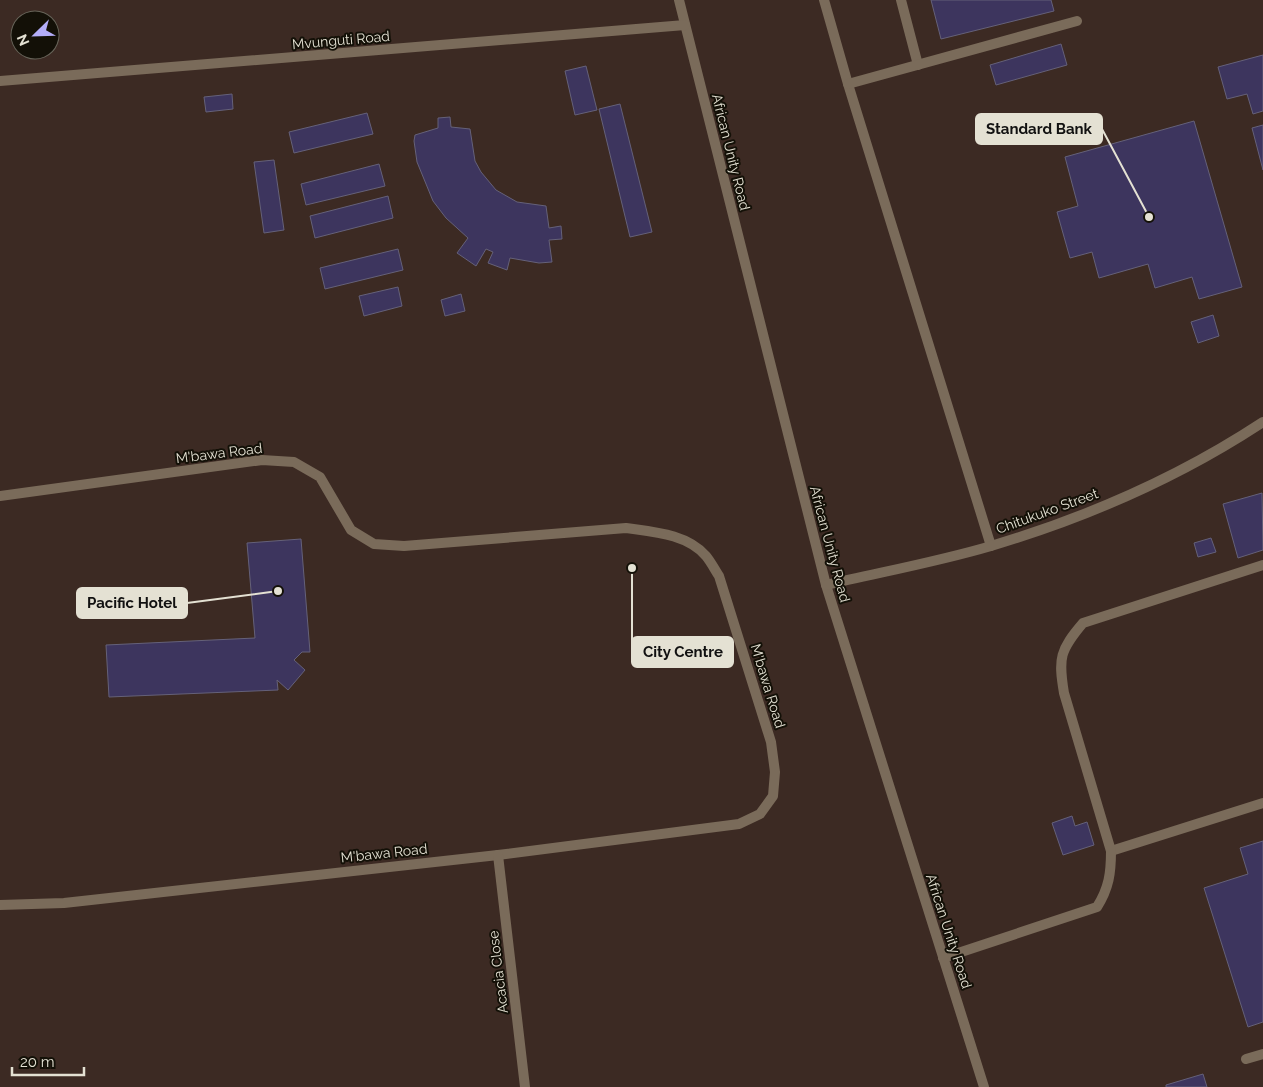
<svg xmlns="http://www.w3.org/2000/svg" width="1263" height="1087" font-family="Raleway,sans-serif">
<style>
.commercial{fill:#3c2a23;fill-rule:evenodd}
.building{fill:#3d355e;stroke:#656179}
.lines{fill:none;stroke-linecap:round;stroke-linejoin:round}
.lane{stroke:#7a6b5a;stroke-width:10}
.street{stroke:#7a6b5a;stroke-width:10}
.labels{text-anchor:middle;stroke-width:4;stroke-linejoin:round;paint-order:stroke}
.street-label{font-size:14px;fill:#e4e1d3;stroke:#131007}
.leader{fill:none;stroke:#e4e1d3;stroke-width:2}
.callout-dot{fill:#e4e1d3;stroke:#131007;stroke-width:2}
.callout{fill:#e4e1d3;stroke:#e4e1d3;stroke-width:2}
.callout-label{font-size:15px;text-anchor:middle;font-weight:bold;fill:#111}
</style>
<rect width="100%" height="100%" fill="#2d2711"/>
<path class="commercial" d="M0 0H1263V1087H0ZM20 20H50V50H20Z"/>
<g class="building">
<polygon points="931,0 1051,0 1054,11 941,39"/>
<polygon points="1061,44 1067,65 996,85 990,65"/>
<polygon points="1263,55 1263,111 1253,114 1247,94 1227,99 1218,67"/>
<polygon points="586,66 597,110 575,115 565,71"/>
<polygon points="232,94 233,109 206,112 204,97"/>
<polygon points="620,104 652,232 630,237 599,109"/>
<polygon points="367,113 373,134 294,153 289,132"/>
<polygon points="450,117 451,127 470,129 475,161 481,172 496,190 517,202 546,206 549,228 561,226 562,239 549,240 552,262 539,263 510,258 507,270 488,263 493,252 486,249 476,266 457,253 468,238 446,218 433,201 417,162 414,141 415,135 438,128 438,118"/>
<polygon points="1194,121 1242,287 1199,299 1192,277 1155,288 1148,264 1099,278 1092,252 1070,258 1057,212 1078,206 1065,157"/>
<polygon points="1263,125 1263,170 1252,128"/>
<polygon points="274,160 284,230 264,233 254,162"/>
<polygon points="379,164 385,186 306,205 301,184"/>
<polygon points="388,196 393,218 315,238 310,216"/>
<polygon points="398,249 403,270 325,289 320,268"/>
<polygon points="398,287 402,306 364,316 359,296"/>
<polygon points="461,294 465,311 445,316 441,300"/>
<polygon points="1213,315 1219,336 1198,343 1191,322"/>
<polygon points="1262,493 1263,550 1238,558 1223,504"/>
<polygon points="1211,538 1216,552 1198,557 1194,543"/>
<polygon points="301,539 310,652 302,652 294,660 305,670 288,690 277,680 278,690 109,697 106,645 255,638 247,543"/>
<polygon points="1072,816 1075,826 1087,822 1094,845 1063,855 1052,823"/>
<polygon points="1263,841 1263,1022 1248,1027 1204,888 1248,874 1240,848"/>
<polygon points="1203,1074 1207,1087 1166,1087 1166,1085"/>
</g>
<g class="lines">
<g class="lane">
<polyline points="824,0 848,84 991,546"/>
<polyline points="901,0 918,65"/>
<polyline points="848,84 1077,21"/>
<path d="M0 496 262 460 294 462 320 477 351 530 374 544 404 546 626 528C654 532 687 534 706 556 711 562 715 570 719 576L771 742 775 772 773 796 760 814 739 824 498 855 64 903 0 905"/>
<polyline points="1111,851 1263,803"/>
<polyline points="498,855 525,1087"/>
<path d="M943 958 1097 907C1109 888 1111 873 1111 851L1064 693C1058 658 1060 650 1083 623L1263 565"/>
<polyline points="1246,1059 1263,1054"/>
</g>
<g class="street">
<polyline points="679,0 826,585 984,1087"/>
<polyline points="0,81 685,25"/>
<path d="M826 585C881 572 937 562 991 546 1085 518 1181 476 1263 422"/>
</g>
</g>
<g class="labels">
<g class="street-label">
<text transform="translate(341 40) rotate(-5)" y="5">Mvunguti Road</text>
<text transform="translate(731 152) rotate(76)" y="5">African Unity Road</text>
<text transform="translate(219 453) rotate(-7)" y="5">M'bawa Road</text>
<text transform="translate(1047 511) rotate(-20)" y="5">Chitukuko Street</text>
<text transform="translate(830 544) rotate(75)" y="5">African Unity Road</text>
<text transform="translate(768 686) rotate(73)" y="5">M'bawa Road</text>
<text transform="translate(384 853) rotate(-6)" y="5">M'bawa Road</text>
<text transform="translate(949 931) rotate(72)" y="5">African Unity Road</text>
<text transform="translate(498 972) rotate(-97)" y="5">Acacia Close</text>
</g>
</g>
<path class="leader" d="M1149 217L1102 129M278 591L187 603M632 568L632 652"/>
<g class="callout-dot">
<circle cx="1149" cy="217" r="5"/>
<circle cx="278" cy="591" r="5"/>
<circle cx="632" cy="568" r="5"/>
</g>
<g class="callout">
<rect x="976" y="114" width="126" height="30" rx="5"/>
<rect x="77" y="588" width="110" height="30" rx="5"/>
<rect x="632" y="637" width="101" height="30" rx="5"/>
</g>
<g class="callout-label">
<text x="1039" y="134">Standard Bank</text>
<text x="132" y="608">Pacific Hotel</text>
<text x="683" y="657">City Centre</text>
</g>
<g transform="translate(35 35) rotate(247)"><circle r="24" fill="#131007" stroke="#676459"/>
<path d="M0-4L9 19L0 12L-9 19Z" fill="#b3adf9"/>
<text y="-8" font-size="14" font-weight="bold" text-anchor="middle" fill="#e4e1d3">N</text>
</g>
<path d="M12 1067v8h72v-8" fill="none" stroke="#e4e1d3" stroke-width="2.5"/>
<text x="20" y="1067" font-size="15" fill="#e4e1d3" stroke="#131007" stroke-width="4" paint-order="stroke">20 m</text>
</svg>
